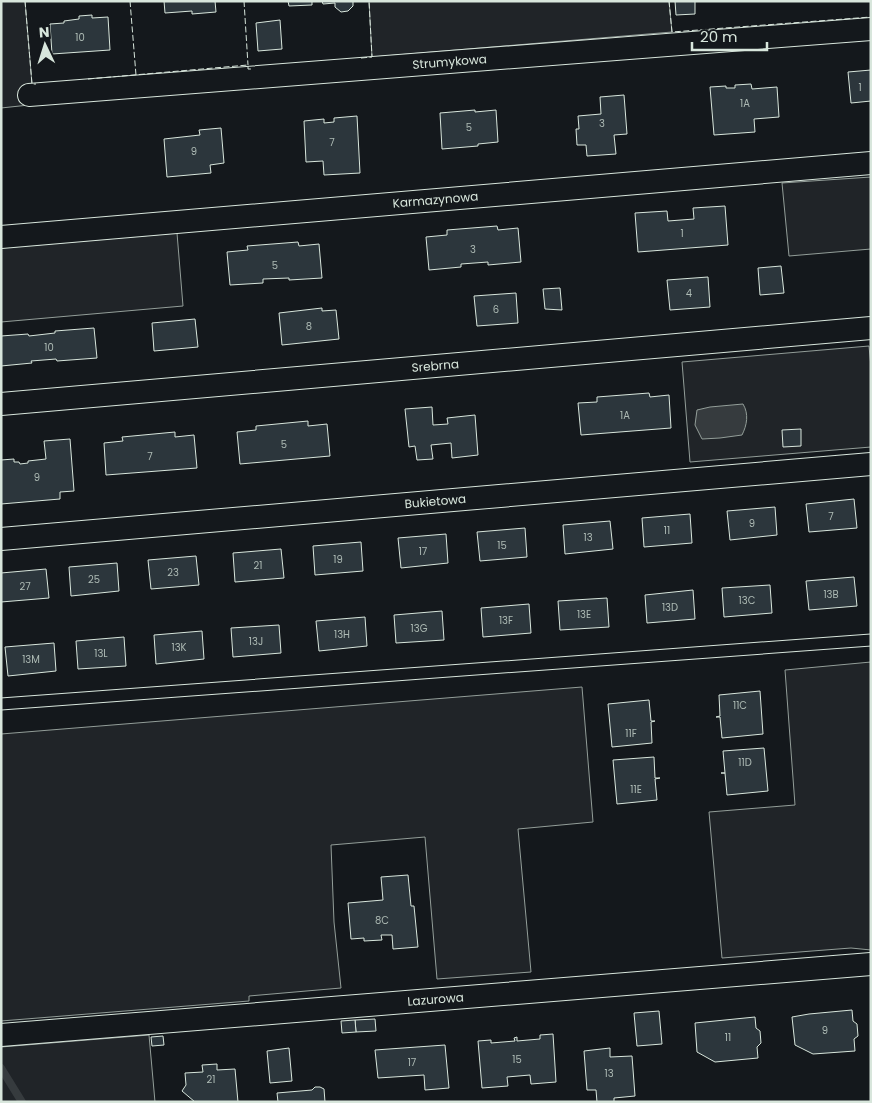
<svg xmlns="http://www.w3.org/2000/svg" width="872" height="1103" font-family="Poppins,sans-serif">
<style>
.green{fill:#202428;stroke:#939e99}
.water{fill:#363b3e;stroke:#939e99}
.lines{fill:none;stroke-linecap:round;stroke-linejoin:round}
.stream{stroke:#363b3e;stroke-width:8}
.building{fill:#2c363c;stroke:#d8e6dc}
.lane-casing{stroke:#d8e6dc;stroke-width:13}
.street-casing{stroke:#d8e6dc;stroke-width:24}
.lane{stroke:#14181c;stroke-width:11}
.street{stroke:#14181c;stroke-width:22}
.fence{stroke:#d8e6dc;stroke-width:1;stroke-dasharray:6 2.5;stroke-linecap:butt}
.labels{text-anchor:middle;stroke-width:4;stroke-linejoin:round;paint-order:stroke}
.number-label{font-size:10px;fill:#adbab4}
.street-label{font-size:12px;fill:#d8e6dc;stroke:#14181c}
</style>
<rect width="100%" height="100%" fill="#14181c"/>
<g class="green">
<polygon points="1,1 25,1 32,84 29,105 1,108"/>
<polygon points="369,1 669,1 672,32 372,57"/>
<polygon points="871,177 871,249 789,256 782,183"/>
<polygon points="177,233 183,306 1,322 1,248"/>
<polygon points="869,346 871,367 871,447 690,462 682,362"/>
<polygon points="871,662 871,950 851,948 722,958 709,812 795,805 785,670"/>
<polygon points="582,687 593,822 518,829 531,972 437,979 425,837 331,845 334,922 341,988 249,996 249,1001 1,1021 1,734"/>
<polygon points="149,1035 155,1102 1,1102 1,1047"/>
</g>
<path class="water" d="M743 404C749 414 747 425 742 435L720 438 702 439 695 425 697 410 710 407Z"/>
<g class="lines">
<polyline class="stream" points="1,1068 22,1102"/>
</g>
<g class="building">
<polygon points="164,1 215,1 216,12 192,14 192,11 165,13"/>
<polygon points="288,1 312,1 312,5 289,6"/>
<polygon points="322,1 353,1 353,6 348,11 341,12 335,7 335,3 323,4"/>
<polygon points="675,1 695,1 695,14 676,15"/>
<polygon points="92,15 92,18 108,17 110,50 52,54 50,24 64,23 64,21 79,19 79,16"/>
<polygon points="280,20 282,49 258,51 256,23"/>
<polygon points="871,70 871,101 851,103 848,72"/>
<polygon points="751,84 752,89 777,87 779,117 754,119 755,132 714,135 710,87 726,86 726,88 735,88 735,85"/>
<polygon points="624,95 627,134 614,135 616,154 587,156 586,145 577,145 576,129 579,129 578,116 601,114 600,97"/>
<polygon points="475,110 475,112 496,110 498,142 478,144 478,146 442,149 440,113"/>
<polygon points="357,116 360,173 324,175 323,161 306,162 304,121 324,119 324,123 334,122 334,118"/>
<polygon points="221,128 224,163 210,165 211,173 167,177 164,139 200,135 199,130"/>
<polygon points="725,206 728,245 638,252 635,213 667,211 668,221 694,219 693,208"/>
<polygon points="497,226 498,230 518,228 521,262 488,265 488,262 461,264 461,267 429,270 426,237 447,235 447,230"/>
<polygon points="298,242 299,246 319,244 322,278 289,280 289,278 263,279 263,283 230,285 227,252 248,250 247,246"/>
<polygon points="781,266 784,293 760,295 758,268"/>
<polygon points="708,277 710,307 670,310 667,280"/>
<polygon points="560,288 562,310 545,309 543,289"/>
<polygon points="516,293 518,323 477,326 474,296"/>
<polygon points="322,308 322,311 336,310 339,339 282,345 279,313"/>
<polygon points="195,319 198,347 154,351 152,323"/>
<polygon points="94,328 97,358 57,361 56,359 31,361 32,363 1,366 1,336 28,334 29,336 55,333 55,331"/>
<polygon points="649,393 650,397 669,395 671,428 581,435 578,403 597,402 597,397"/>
<polygon points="432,407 433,425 448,424 447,418 475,415 478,455 452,458 451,443 431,445 433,459 417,460 415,446 409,447 405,409"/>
<polygon points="308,421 308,426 327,424 330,456 240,464 237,432 256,430 256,426"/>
<polygon points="801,429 801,446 783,447 782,430"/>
<polygon points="175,432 175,437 194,435 197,468 106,475 104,443 123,441 122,437"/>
<polygon points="70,439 74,491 60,492 60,499 1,504 1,460 14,459 14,462 19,462 20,464 28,463 28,461 46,459 44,441"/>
<polygon points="854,499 857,528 809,532 806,504"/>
<polygon points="775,507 777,535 730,540 727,511"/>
<polygon points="690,514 692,543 644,547 642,518"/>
<polygon points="610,521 613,549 565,554 563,525"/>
<polygon points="525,528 527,557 480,561 477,532"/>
<polygon points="446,534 448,563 401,568 398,538"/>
<polygon points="361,542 363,571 315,575 313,546"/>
<polygon points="281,549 284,578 235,582 233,553"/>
<polygon points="196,556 199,585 151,589 148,560"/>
<polygon points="117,563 119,591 71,596 69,567"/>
<polygon points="46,569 49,598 1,602 1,573"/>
<polygon points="854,577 857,606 809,610 806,581"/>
<polygon points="770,585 772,613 724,617 722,588"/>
<polygon points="693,590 695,619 647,623 645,595"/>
<polygon points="607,598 609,627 560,630 558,601"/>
<polygon points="529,604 531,633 483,637 481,608"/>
<polygon points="442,611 444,640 396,643 394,615"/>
<polygon points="365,617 367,646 319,651 316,621"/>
<polygon points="279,625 281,653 233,657 231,628"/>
<polygon points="202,631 204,659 156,664 154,635"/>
<polygon points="124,637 126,666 78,669 76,641"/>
<polygon points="54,643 56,671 8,676 5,647"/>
<polygon points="760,691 763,734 722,738 720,717 716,717 720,716 719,695"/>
<polygon points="649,700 651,721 655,721 651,722 652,743 612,747 608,704"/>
<polygon points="764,748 768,791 727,795 725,773 721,773 725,773 723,751"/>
<polygon points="654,757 655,778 660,778 655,779 657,800 617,804 613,760"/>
<polygon points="408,875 411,906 414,906 418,947 393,949 392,935 381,935 382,940 364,941 364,938 351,939 348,903 383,900 381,877"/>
<polygon points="852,1010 853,1021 857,1024 858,1036 854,1039 855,1051 813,1054 795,1045 792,1017 809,1014"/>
<polygon points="659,1011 662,1044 637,1046 634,1013"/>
<polygon points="755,1017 756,1028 760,1031 761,1043 757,1047 758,1058 715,1062 697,1052 695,1023"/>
<polygon points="375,1019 376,1031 356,1032 355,1020"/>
<polygon points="355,1020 356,1032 342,1033 341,1021"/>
<polygon points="553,1034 556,1082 531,1084 530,1075 507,1077 508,1086 482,1088 478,1041 491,1040 491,1043 515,1041 514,1038 517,1037 517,1041 540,1039 540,1035"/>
<polygon points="163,1036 164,1045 152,1046 151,1037"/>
<polygon points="445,1045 449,1088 425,1090 424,1075 378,1078 375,1050"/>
<polygon points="289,1048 292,1081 270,1083 267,1051"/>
<polygon points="610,1048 610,1057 632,1056 635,1096 614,1098 614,1102 597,1102 596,1090 587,1090 584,1051"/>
<polygon points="217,1064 217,1070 235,1069 238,1102 195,1102 182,1091 186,1085 185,1073 203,1072 202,1065"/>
<polygon points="315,1087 320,1087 324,1089 325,1102 278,1102 277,1093 312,1090"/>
</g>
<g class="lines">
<g class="lane-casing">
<polyline id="lane" points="1,704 871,640"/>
</g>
<g class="street-casing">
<g id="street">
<path id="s1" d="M29 95 871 29"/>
<path id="s2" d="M1 237 871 163"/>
<path id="s3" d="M1 404 871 328"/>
<path id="s4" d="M1 539 871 464"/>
<path id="s5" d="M1 1035 871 964"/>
</g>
</g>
<use href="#lane" class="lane"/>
<use href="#street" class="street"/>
<g class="fence">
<polyline points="25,1 32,84 36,84"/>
<polyline points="130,1 136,75"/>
<polyline points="244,1 248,65"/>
<polyline points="669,1 672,32 871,17"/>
<polyline points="361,58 372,57 369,1"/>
<polyline points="88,79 248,65 248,69 251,69"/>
</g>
</g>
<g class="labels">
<g class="number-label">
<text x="80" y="41">10</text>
<text x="860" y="91">1</text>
<text x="745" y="107">1A</text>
<text x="602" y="127">3</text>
<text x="469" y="131">5</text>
<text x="332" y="146">7</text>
<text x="194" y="155">9</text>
<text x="682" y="237">1</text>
<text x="473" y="253">3</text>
<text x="275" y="269">5</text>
<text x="689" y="297">4</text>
<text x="496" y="313">6</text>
<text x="309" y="330">8</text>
<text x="49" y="351">10</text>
<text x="625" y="419">1A</text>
<text x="284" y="448">5</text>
<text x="150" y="460">7</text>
<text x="37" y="481">9</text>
<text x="831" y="520">7</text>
<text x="752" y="527">9</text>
<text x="667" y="534">11</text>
<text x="588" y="541">13</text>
<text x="502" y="549">15</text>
<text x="423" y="555">17</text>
<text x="338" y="563">19</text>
<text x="258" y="569">21</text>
<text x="173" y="576">23</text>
<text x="94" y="583">25</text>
<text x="25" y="590">27</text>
<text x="831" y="598">13B</text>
<text x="747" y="604">13C</text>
<text x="670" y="611">13D</text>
<text x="584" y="618">13E</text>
<text x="506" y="624">13F</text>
<text x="419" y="632">13G</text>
<text x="342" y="638">13H</text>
<text x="256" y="645">13J</text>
<text x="179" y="651">13K</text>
<text x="101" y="657">13L</text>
<text x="31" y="663">13M</text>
<text x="740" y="709">11C</text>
<text x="631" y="737">11F</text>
<text x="745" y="766">11D</text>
<text x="636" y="793">11E</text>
<text x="382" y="924">8C</text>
<text x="825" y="1034">9</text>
<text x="728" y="1041">11</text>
<text x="517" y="1063">15</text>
<text x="412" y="1066">17</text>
<text x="609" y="1077">13</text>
<text x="211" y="1083">21</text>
</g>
<g class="street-label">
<text dy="4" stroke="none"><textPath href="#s1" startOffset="422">Strumykowa</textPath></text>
<text dy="4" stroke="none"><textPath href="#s2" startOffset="436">Karmazynowa</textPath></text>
<text dy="4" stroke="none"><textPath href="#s3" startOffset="436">Srebrna</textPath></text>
<text dy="4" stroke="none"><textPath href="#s4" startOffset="436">Bukietowa</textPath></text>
<text dy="4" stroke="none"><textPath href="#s5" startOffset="436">Lazurowa</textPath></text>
</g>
</g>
<rect width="872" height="1103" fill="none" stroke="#d8e6dc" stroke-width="5"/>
<g transform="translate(45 45) rotate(356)" stroke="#14181c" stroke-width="4" paint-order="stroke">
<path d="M0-4L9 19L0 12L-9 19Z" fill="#d8e6dc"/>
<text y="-8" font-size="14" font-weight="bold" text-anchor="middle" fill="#d8e6dc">N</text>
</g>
<path d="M692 42v8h75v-8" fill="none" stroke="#d8e6dc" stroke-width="2.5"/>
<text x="700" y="42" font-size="15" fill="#d8e6dc" stroke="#14181c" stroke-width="4" paint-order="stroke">20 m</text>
</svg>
